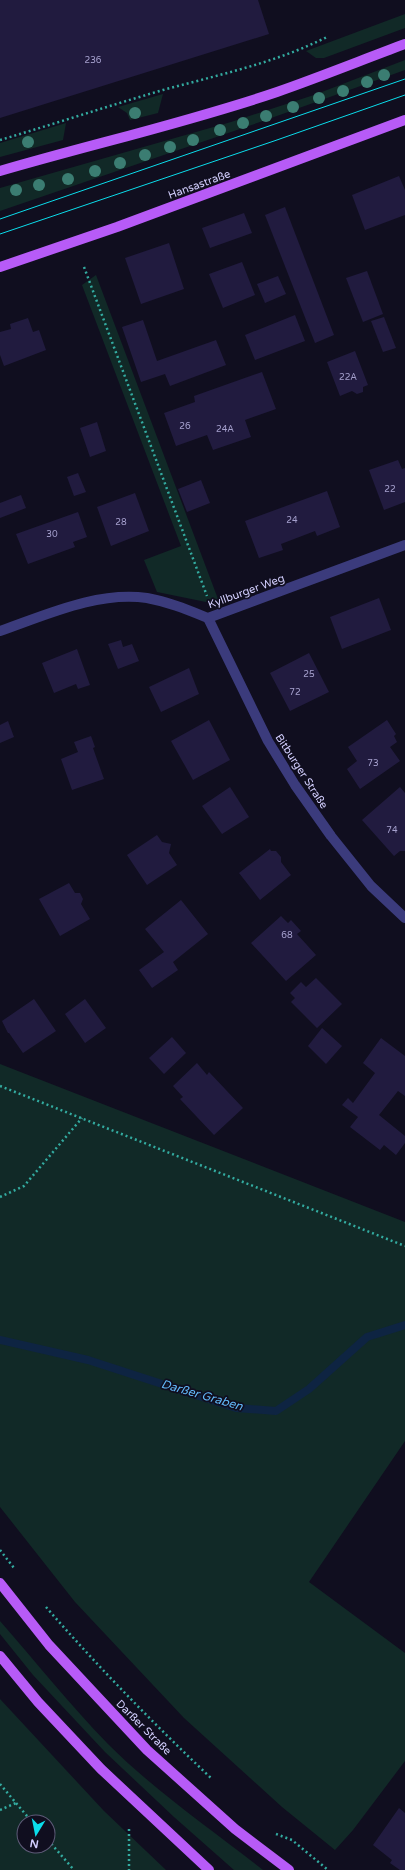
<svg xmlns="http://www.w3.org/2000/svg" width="405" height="1870" font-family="'Varela Round',sans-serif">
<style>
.green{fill:#112927;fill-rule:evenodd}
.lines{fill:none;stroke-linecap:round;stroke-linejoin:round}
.stream{stroke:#0e2442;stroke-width:8}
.building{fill:#211b3f}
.path{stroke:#33aba0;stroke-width:2.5;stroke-dasharray:2 3;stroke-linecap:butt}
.minor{stroke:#3b3b7c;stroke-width:10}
.major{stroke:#b75bf7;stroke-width:10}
.tram{stroke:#0bddeb;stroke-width:1}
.tree{fill:#3b7d72}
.labels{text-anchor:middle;stroke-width:3.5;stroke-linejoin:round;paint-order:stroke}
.number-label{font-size:9px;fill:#a6a1ce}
.street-label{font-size:11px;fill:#d2cefd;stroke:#100e1f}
.water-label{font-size:12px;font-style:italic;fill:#61b7f7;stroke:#100e1f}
</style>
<rect width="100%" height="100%" fill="#100e1f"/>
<g class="green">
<polygon points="405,14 405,28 324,58 316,58 306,51"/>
<polygon points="405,60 405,70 263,121 0,211 0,188 231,122 314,95"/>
<polygon points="163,94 158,113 130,120 127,113 118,107"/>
<polygon points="66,123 63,140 0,157 0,143"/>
<polygon points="96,275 218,599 206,602 157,592 144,560 181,546 82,285"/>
<polygon points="0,1064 405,1222 405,1441 309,1582 405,1653 405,1761 353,1830 335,1850 282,1807 184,1718 75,1602 0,1507"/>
<path d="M0 1621C36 1662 70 1705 108 1744 155 1791 211 1829 263 1870H234L174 1817 105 1752 33 1675 0 1634Z"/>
<path d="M0 1699 104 1811 166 1870H0ZM24 1822H48V1846H24Z"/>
</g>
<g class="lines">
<polyline class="stream" points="0,1340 88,1360 236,1408 276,1411 309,1389 367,1337 405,1325"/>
</g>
<g class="building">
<polygon points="0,0 258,0 269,34 0,118"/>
<polygon points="399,176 405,190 405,215 365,230 352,195"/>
<polygon points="285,207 334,335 315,343 265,215"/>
<polygon points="244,213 252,233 210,248 202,228"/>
<polygon points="169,243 184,289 141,304 125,258"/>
<polygon points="242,262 255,295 223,308 209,274"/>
<polygon points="367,271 383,314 363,322 346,278"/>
<polygon points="278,276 286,294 265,303 257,284"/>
<polygon points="295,315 305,341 255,360 245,335"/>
<polygon points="384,317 396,348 383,352 371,321"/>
<polygon points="28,318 33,332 39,330 46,350 4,366 0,355 0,332 11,329 10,324"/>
<polygon points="143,320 157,361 216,340 226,365 170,386 165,374 141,382 122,327"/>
<polygon points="355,351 368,385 363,387 363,392 357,394 352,391 340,396 327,362"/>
<polygon points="262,372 276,409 245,420 251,437 213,450 207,435 176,446 164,413 195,402 194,396"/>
<polygon points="97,422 106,451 90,457 80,428"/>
<polygon points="398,460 402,469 405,468 405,502 384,510 369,470"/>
<polygon points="78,473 86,492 74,496 67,477"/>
<polygon points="201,480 210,503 187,512 178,489"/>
<polygon points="327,491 340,527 317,536 315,531 281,544 283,550 259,558 245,521"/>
<polygon points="135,493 149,531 111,546 97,507"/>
<polygon points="21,495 26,508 0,518 0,503"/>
<polygon points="78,512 87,537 73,542 75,547 28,564 16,534"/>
<polygon points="379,598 391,630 342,649 330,617"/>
<polygon points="121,640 123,647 132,644 139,661 118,669 108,644"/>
<polygon points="77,649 90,685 78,689 76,684 54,693 42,663"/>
<polygon points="309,653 329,692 290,711 270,673"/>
<polygon points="189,668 199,694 161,712 149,687"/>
<polygon points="209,720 230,760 193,780 171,741"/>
<polygon points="387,720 396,734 394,736 397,742 390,747 400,761 360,789 347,769 357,761 348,747"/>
<polygon points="8,721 14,737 0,743 0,725"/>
<polygon points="91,736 95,747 93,748 104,779 72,790 61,759 78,752 74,742"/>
<polygon points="230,787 249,817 222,834 202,806"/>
<polygon points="400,787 405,793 405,851 400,851 394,856 362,820"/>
<polygon points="157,835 162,842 171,844 169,853 177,865 147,885 127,855"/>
<polygon points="270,849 271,851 276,851 281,857 281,862 291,875 260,900 239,873"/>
<polygon points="69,883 75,893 80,893 83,899 81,904 90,919 60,936 39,899"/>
<polygon points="181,900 208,934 173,962 178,970 152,988 139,970 164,952 145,929"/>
<polygon points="281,916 288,923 291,920 301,931 297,934 316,955 286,981 251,943"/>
<polygon points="316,978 342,1004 317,1028 291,1002 295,998 290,993 301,982 306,987"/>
<polygon points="34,999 56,1031 23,1053 9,1033 8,1033 2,1021"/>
<polygon points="85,999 106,1028 85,1043 65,1014"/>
<polygon points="322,1028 342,1046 326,1064 308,1046"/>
<polygon points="172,1037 186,1053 164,1074 149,1058"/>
<polygon points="381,1038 405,1056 405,1096 398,1091 379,1115 405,1136 405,1143 396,1155 384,1145 380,1150 350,1127 358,1117 342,1105 348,1098 353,1103 375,1073 363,1063"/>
<polygon points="197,1063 207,1075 209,1072 243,1108 214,1135 180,1099 183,1097 173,1086"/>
<polygon points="399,1808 405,1813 405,1870 400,1870 390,1863 392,1860 373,1845"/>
</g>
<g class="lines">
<g class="path">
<path d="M0 140C54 124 108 106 163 90 218 75 275 63 327 37"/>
<polyline points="84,267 207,596"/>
<polyline points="0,1086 405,1246"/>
<polyline points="0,1197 24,1186 82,1118"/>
<polyline points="0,1550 14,1568"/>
<path d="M46 1607C99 1668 154 1724 212 1779"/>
<polyline points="0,1784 32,1822"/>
<polyline points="0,1810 16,1803"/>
<polyline points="129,1829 129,1870"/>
<polyline points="276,1834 292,1840 328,1870"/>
<polyline points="48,1840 74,1870"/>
</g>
<g class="minor">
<polyline points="208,618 268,741 295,785 331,836 371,886 405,918"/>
<path d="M0 631C46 615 97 591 147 598 169 602 188 610 208 618L405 545"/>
</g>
<g class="major">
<path d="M0 171C92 144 186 123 277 92 320 77 362 60 405 44"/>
<polyline points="0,267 117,227 405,120"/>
<polyline points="0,1583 49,1645 147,1750 235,1829 289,1870"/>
<polyline points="0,1656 38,1702 101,1769 209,1870"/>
</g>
<g class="tram">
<polyline points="0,219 405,79"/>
<polyline points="0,234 274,141 405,95"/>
</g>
</g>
<g class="tree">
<circle cx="384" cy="75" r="6"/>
<circle cx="367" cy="82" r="6"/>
<circle cx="343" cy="91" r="6"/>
<circle cx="319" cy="98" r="6"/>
<circle cx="293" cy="107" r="6"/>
<circle cx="135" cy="113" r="6"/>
<circle cx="266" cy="116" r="6"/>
<circle cx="243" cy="123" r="6"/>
<circle cx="220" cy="130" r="6"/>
<circle cx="193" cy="140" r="6"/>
<circle cx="28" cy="142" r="6"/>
<circle cx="170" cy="147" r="6"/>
<circle cx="145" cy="155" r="6"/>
<circle cx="120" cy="163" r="6"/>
<circle cx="95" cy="171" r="6"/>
<circle cx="68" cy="179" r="6"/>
<circle cx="39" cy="185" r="6"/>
<circle cx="16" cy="190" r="6"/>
</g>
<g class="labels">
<g class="number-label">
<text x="93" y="63">236</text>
<text x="348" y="380">22A</text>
<text x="185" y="429">26</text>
<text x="225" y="432">24A</text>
<text x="390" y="492">22</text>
<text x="292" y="523">24</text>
<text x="121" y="525">28</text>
<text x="52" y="537">30</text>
<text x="309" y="677">25</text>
<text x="295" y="695">72</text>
<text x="373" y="766">73</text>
<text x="392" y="833">74</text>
<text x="287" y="938">68</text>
</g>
<g class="street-label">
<text transform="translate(199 184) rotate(-20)" y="4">Hansastraße</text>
<text transform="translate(246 591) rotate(-20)" y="4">Kyllburger Weg</text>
<text transform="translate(302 771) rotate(57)" y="4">Bitburger Straße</text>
<text transform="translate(144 1727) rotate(45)" y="4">Darßer Straße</text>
</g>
<g class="water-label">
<text transform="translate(202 1395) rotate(16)" y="4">Darßer Graben</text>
</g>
</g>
<g transform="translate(36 1834) rotate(190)"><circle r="19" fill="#100e1f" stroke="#5e5b78"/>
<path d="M0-3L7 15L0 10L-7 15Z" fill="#0bddeb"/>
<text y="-6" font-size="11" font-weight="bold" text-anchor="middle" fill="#d2cefd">N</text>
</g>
</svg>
